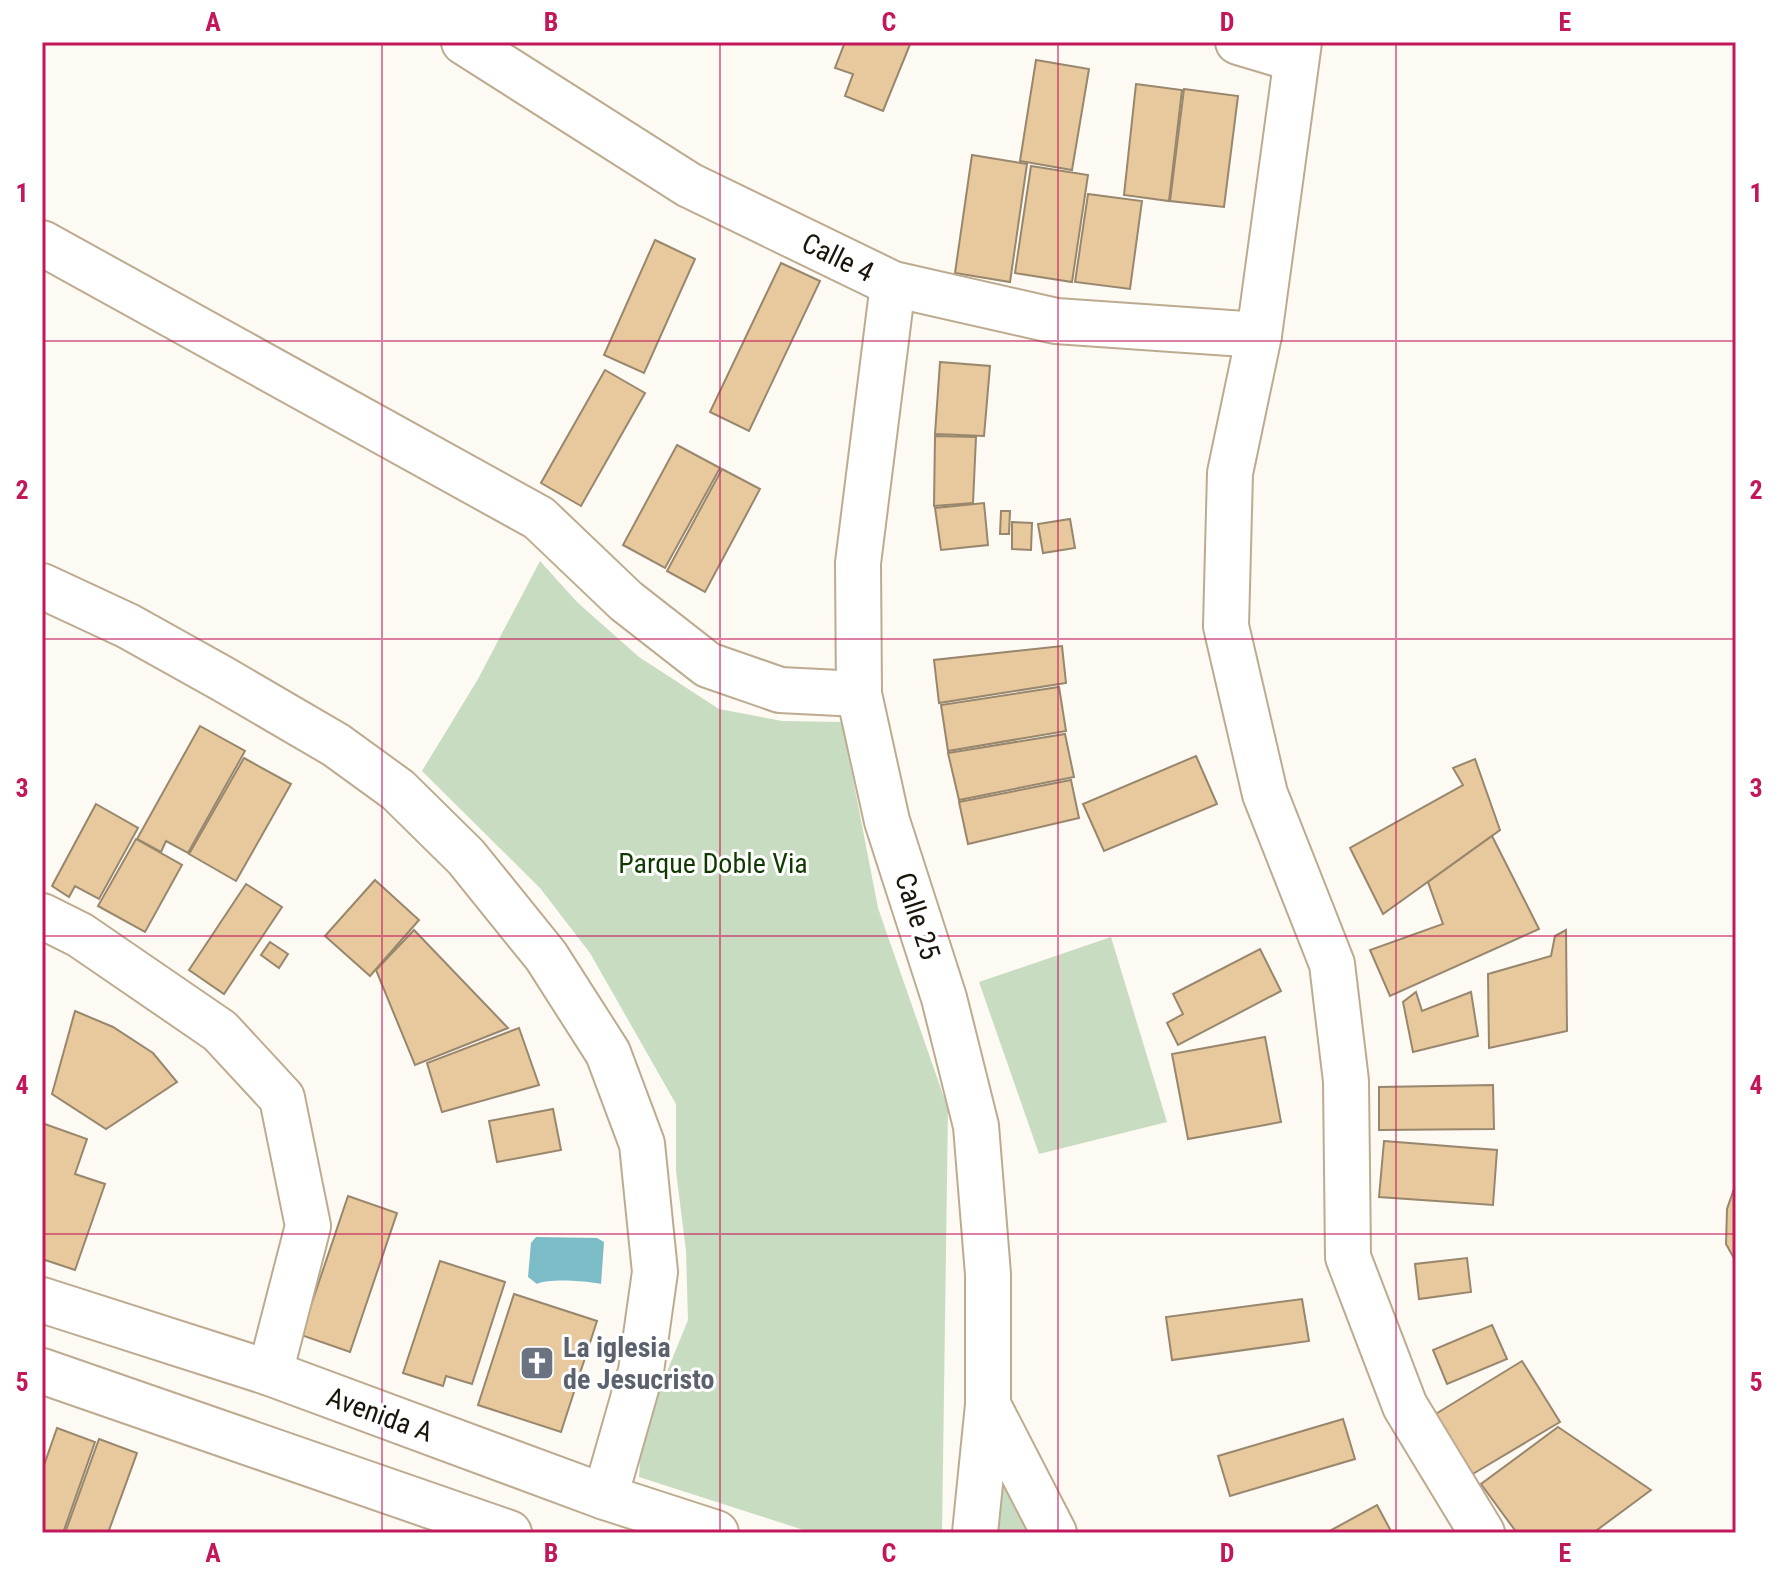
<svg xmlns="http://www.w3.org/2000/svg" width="1778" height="1575" font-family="'Roboto Condensed',sans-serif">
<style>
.green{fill:#c8dcc2}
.water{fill:#7cbcc7}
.building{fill:#e7c99d;stroke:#98876d;stroke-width:2}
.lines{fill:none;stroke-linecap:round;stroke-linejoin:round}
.minor-casing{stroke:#bdab90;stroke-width:48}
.minor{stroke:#fff;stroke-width:44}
.grid{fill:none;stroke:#c2185b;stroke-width:2;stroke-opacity:0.55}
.labels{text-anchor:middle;stroke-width:6;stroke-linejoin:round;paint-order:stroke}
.street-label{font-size:28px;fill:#1a140a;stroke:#fff}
.park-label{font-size:28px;fill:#103900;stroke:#fff}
.worship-label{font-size:28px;font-weight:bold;fill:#5b616d;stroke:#fff;text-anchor:start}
.neatline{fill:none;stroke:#c2185b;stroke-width:3}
.grid-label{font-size:26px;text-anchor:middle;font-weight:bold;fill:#c2185b}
</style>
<rect width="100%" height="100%" fill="#fdf9f3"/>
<g class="green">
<polygon points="540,561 577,602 639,657 719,709 782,721 842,722 878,908 948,1109 942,1533 813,1533 639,1477 642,1433 688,1320 686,1251 676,1171 676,1104 590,953 540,888 422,771 478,679"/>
<polygon points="1111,937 1167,1122 1039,1154 979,982"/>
<polygon points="996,1459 1027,1533 984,1533"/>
</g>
<path class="water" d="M536 1237 597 1238 604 1242 601 1284C586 1281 549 1278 537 1284L528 1277 531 1243Z"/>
<g class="building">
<polygon points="845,42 911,42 883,111 845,96 853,74 835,68"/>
<polygon points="1036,60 1089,69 1072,170 1020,161"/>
<polygon points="1136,84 1182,90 1169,201 1124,195"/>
<polygon points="1184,89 1238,96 1224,207 1170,201"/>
<polygon points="972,155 1027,164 1010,282 955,273"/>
<polygon points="1031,166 1088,175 1072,282 1015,273"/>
<polygon points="1088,194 1142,201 1130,289 1075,282"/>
<polygon points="655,240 695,259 644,373 604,355"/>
<polygon points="781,263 820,281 749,431 710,412"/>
<polygon points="940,362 990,366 984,436 935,434"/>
<polygon points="605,370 645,393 581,506 541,483"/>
<polygon points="935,436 976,437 973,503 934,506"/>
<polygon points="677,445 720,468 665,568 623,545"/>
<polygon points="722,469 760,489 705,592 667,571"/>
<polygon points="984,503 988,545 941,550 935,508"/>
<polygon points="1001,511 1010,511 1009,534 1000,534"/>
<polygon points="1070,519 1075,548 1043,553 1038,524"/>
<polygon points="1012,522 1032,523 1031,550 1012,549"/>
<polygon points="1062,646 1066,683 939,703 934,660"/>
<polygon points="1059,687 1066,731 948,751 941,705"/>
<polygon points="200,726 245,751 188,853 166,841 161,852 137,839"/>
<polygon points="1065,734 1074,777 959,800 948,753"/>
<polygon points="1196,756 1217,804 1104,851 1083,804"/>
<polygon points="244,758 291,784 236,881 189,854"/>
<polygon points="1475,759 1500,830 1383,914 1350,848 1463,785 1453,768"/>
<polygon points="1071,780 1079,818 968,844 959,802"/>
<polygon points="96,804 138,828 99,899 75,886 69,897 52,886"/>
<polygon points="1492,836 1539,929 1390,996 1370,950 1443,924 1428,882"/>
<polygon points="136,839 182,865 145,932 98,906"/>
<polygon points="375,880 419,920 370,976 325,936"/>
<polygon points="246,884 282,907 224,994 189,970"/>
<polygon points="414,930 508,1028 415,1065 376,970"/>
<polygon points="1566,930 1567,1031 1489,1048 1488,974 1551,956 1555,936"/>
<polygon points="270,942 288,954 279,968 261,955"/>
<polygon points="1260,949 1281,991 1178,1045 1167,1023 1183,1014 1173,994"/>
<polygon points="1416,992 1422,1011 1471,992 1478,1036 1413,1052 1403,1002"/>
<polygon points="75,1011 113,1027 153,1053 177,1082 106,1129 52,1094"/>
<polygon points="519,1028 539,1085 442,1112 427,1063"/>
<polygon points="1265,1037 1281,1122 1188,1139 1172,1054"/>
<polygon points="1493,1085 1494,1129 1379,1130 1379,1087"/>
<polygon points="553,1109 561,1150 497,1162 489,1121"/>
<polygon points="42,1123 87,1139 75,1174 105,1184 75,1270 42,1259"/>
<polygon points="1384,1141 1497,1150 1493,1205 1379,1197"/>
<polygon points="1736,1183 1736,1262 1726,1244 1727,1209"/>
<polygon points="348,1196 397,1213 350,1352 301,1335"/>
<polygon points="1467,1258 1471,1292 1419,1299 1415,1264"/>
<polygon points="440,1261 505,1282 472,1384 446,1376 443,1386 403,1373"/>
<polygon points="514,1294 597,1321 561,1432 478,1405"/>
<polygon points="1302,1299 1309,1341 1172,1360 1166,1317"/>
<polygon points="1492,1325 1507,1359 1447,1384 1433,1350"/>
<polygon points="1522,1361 1560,1422 1471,1475 1434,1415"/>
<polygon points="1343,1419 1355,1459 1230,1496 1218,1456"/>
<polygon points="1558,1427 1651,1490 1593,1533 1517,1533 1481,1484"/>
<polygon points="57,1428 95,1442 63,1533 42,1533 42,1471"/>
<polygon points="99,1439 137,1453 108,1533 65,1533"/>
<polygon points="1377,1505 1392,1533 1326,1533"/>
</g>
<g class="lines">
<g class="minor-casing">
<g id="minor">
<polyline points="464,42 689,185 893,284 1056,321 1259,335"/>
<polyline points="1238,42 1295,59"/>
<polyline points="1299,42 1259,335 1230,473 1226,626 1265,794 1332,964 1346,1081 1348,1257 1405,1406 1482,1533"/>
<polyline points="42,243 539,518 626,601 708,665 780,690 859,694"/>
<polyline points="893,284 858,563 859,694 887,821 944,998 976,1126 988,1274 988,1405 1054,1533"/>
<polyline points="42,586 128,626 223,679 336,745 398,790 466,857 546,956 608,1053 642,1144 655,1272 641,1371 605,1497"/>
<polyline points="42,916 80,935 220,1031 282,1098 308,1226 270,1373"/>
<polyline points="42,1300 270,1373 605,1497 716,1533"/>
<polyline points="42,1371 509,1533"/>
<polyline points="975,1533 988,1405"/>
</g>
</g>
<use href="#minor" class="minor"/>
</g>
<path class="grid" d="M382 42V1533M720 42V1533M1058 42V1533M1396 42V1533M42 341H1736M42 639H1736M42 936H1736M42 1234H1736"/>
<defs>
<g id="church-square" transform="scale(1.8)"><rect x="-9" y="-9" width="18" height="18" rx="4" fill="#6b7280" stroke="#fff"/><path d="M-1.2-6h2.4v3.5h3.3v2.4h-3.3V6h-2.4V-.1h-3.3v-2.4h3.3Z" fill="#fff"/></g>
</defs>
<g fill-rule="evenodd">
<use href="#church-square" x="537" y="1363"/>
</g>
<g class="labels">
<g class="street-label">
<text transform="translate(838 257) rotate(26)" y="10">Calle 4</text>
<text transform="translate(918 916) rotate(72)" y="10">Calle 25</text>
<text transform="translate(380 1414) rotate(20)" y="10">Avenida A</text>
</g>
<g class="park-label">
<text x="713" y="873">Parque Doble Via</text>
</g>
<g class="worship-label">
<text x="563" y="1357">La iglesia<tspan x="563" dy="32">de Jesucristo</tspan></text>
</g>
</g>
<rect width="1778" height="1575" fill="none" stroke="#ffffff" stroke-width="88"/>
<rect x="44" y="44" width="1690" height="1487" class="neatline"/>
<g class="grid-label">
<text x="213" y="31">A</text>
<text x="551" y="31">B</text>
<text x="889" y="31">C</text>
<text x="1227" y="31">D</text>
<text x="1565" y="31">E</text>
<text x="22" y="202">1</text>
<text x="1756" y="202">1</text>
<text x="22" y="499">2</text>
<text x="1756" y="499">2</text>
<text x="22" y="797">3</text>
<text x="1756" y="797">3</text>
<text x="22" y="1094">4</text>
<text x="1756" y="1094">4</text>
<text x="22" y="1391">5</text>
<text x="1756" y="1391">5</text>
<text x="213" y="1562">A</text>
<text x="551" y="1562">B</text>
<text x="889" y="1562">C</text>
<text x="1227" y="1562">D</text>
<text x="1565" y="1562">E</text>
</g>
</svg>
